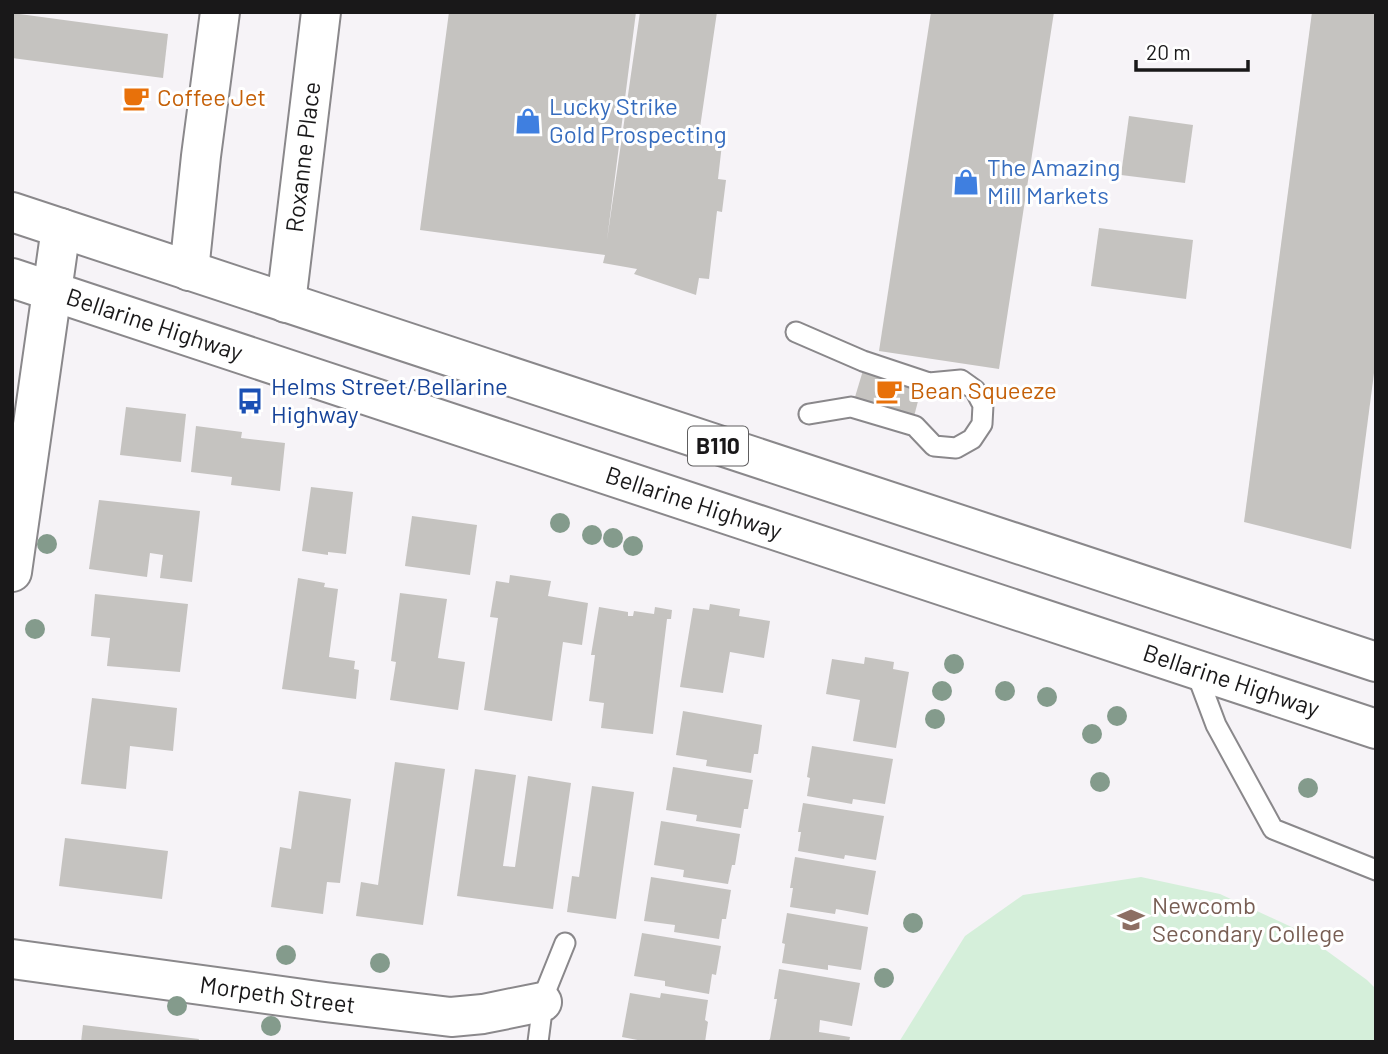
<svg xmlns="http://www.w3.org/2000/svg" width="1388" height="1054" font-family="Barlow,sans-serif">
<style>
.green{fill:#d5efda}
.building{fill:#c5c3c0}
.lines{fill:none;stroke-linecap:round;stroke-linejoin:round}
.lane-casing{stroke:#8a888b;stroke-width:23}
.street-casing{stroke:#8a888b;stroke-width:42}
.secondary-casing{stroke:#8a888b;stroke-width:42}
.highway-casing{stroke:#8a888b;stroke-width:42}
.lane{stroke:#fff;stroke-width:19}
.street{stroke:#fff;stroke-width:38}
.secondary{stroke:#fff;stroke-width:38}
.highway{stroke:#fff;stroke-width:38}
.tree{fill:#849b8c}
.labels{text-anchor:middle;stroke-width:6;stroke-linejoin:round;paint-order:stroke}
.shield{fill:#fff;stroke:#5e5d5e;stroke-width:2}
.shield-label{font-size:23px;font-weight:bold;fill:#191819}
.food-label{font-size:24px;fill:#c56008;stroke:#fff;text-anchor:start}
.shop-label{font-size:24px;fill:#366cbe;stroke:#fff;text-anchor:start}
.street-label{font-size:24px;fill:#191819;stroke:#fff}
.transit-label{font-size:24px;fill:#164399;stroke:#fff;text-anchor:start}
.education-label{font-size:24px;fill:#785e54;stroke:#fff;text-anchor:start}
</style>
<rect width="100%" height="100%" fill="#f6f3f7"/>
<polygon class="green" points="1141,877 1220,894 1298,930 1367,980 1376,989 1376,1042 899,1042 965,936 1023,895"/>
<g class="building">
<polygon points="449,12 636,12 607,240 640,12 717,12 698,141 722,144 718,179 726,180 722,212 717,211 709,279 699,278 696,295 634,274 637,269 603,263 605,255 420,230"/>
<polygon points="931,12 1054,12 999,369 879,351"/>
<polygon points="1312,12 1376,12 1376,358 1351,549 1244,522"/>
<polygon points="12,13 168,34 163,78 12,58"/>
<polygon points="1129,116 1193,125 1185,183 1121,175"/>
<polygon points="1099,228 1193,240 1186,299 1091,286"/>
<polygon points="864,367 922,386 912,424 855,397"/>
<polygon points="126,407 186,414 181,462 120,455"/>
<polygon points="196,426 242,432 241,438 285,443 280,491 231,485 232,477 191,472"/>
<polygon points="311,487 353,492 346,554 328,552 328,555 302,551"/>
<polygon points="99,500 200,511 192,582 160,578 163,555 150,553 147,577 89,569"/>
<polygon points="412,516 477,525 470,575 405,566"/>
<polygon points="510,575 551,581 548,596 588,603 582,645 563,642 552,721 484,710 498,618 490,617 496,581 509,583"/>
<polygon points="298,578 325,583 324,587 338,589 329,657 355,661 354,669 359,670 356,699 282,689"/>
<polygon points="400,593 447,599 438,658 465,662 458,710 390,700 396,662 391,661"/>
<polygon points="95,594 188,604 180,672 107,666 110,638 91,636"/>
<polygon points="710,604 740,609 739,616 770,621 764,658 730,652 723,693 680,687 693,608 709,610"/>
<polygon points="599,607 628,612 628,616 633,616 634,611 654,614 655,607 672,610 671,619 667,619 653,734 601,728 604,703 589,701 595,655 591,655"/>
<polygon points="865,657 894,662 893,669 909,672 896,748 853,741 860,700 826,694 832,659 864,664"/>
<polygon points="92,698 177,708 173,751 130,746 126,789 81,784"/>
<polygon points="683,711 762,725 758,754 754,754 751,773 706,766 707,760 676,755"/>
<polygon points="812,746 893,759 885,804 853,799 852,804 807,796 810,778 807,777"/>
<polygon points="395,762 445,769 423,925 356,916 361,882 378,885"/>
<polygon points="673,767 753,780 748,809 744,809 741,828 696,821 697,815 666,810"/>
<polygon points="475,769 516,775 503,866 515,867 528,776 571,783 553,909 457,896"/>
<polygon points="592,786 634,792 616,919 567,912 572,876 579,877"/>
<polygon points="299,791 351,799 340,883 327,882 323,914 271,907 280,847 291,849"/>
<polygon points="803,803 884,816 876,860 845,855 844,859 798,851 801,832 798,832"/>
<polygon points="661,821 740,834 735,865 732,865 728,884 683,877 684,870 654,865"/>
<polygon points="65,838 168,851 162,899 59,886"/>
<polygon points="795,857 876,871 868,915 836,909 835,914 790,907 793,888 790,888"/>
<polygon points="651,877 731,890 726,919 722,919 719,939 674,932 675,925 644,921"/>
<polygon points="787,913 868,927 861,970 828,965 828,970 782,963 785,944 782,943"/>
<polygon points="642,933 721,946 716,975 712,974 709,994 665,986 665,981 634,976"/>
<polygon points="779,969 860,983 852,1026 820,1020 819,1032 850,1037 849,1042 767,1042 770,1039 777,999 774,999"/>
<polygon points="630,993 660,998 661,993 708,1000 705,1020 708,1022 705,1042 648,1042 622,1037"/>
<polygon points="83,1025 199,1039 198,1042 81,1042"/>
</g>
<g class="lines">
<g class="lane-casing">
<g id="lane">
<polyline points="796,332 863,361 929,383 961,380 975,390 983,405 982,424 972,439 956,448 934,446 915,426 851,407 809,414"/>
<polyline points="1195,669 1216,725 1273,829 1376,870"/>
<polyline points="538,1042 544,995 565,943"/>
</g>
</g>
<g class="street-casing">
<g id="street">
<polyline points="189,271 201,156 220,12"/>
<path id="s1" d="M286 303 321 12"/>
<path id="s2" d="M12 959 325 1002 451 1017 483 1014 542 1002"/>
</g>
</g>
<g class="secondary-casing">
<polyline id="secondary" points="12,572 61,228"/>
</g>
<g class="highway-casing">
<g id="highway">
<polyline points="12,212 1376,662"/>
<path id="s3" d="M12 278 1376 729"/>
</g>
</g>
<use href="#lane" class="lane"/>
<use href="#street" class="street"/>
<use href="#secondary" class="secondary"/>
<use href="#highway" class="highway"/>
</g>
<g class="tree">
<circle cx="560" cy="523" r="10"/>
<circle cx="592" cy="535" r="10"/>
<circle cx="613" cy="538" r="10"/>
<circle cx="47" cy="544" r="10"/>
<circle cx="633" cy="546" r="10"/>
<circle cx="35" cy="629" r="10"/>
<circle cx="954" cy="664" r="10"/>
<circle cx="942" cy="691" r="10"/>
<circle cx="1005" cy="691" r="10"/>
<circle cx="1047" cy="697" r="10"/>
<circle cx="1117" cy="716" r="10"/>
<circle cx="935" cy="719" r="10"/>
<circle cx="1092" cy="734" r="10"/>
<circle cx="1100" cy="782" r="10"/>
<circle cx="1308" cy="788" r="10"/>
<circle cx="913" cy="923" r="10"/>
<circle cx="286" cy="955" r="10"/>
<circle cx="380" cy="963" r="10"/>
<circle cx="884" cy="978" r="10"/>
<circle cx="177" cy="1006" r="10"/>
<circle cx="271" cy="1026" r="10"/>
</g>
<defs>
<g id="cafe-bare" transform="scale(2.1)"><path d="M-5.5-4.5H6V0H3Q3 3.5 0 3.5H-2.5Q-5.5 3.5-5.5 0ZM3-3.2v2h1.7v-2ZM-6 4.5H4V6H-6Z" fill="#e8710a" stroke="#fff" stroke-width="2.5" paint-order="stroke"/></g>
<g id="shop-bare" transform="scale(2.1)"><path d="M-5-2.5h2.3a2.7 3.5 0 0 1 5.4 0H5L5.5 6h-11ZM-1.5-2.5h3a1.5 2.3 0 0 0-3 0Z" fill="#3f7fe0" stroke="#fff" stroke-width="2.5" paint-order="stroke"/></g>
<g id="bus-bare" transform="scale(2.1)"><path d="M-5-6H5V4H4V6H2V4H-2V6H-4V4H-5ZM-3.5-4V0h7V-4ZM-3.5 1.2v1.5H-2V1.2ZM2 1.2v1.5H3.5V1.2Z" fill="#1a4fb4" stroke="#fff" stroke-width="2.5" paint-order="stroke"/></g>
<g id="school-bare" transform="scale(2.1)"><path d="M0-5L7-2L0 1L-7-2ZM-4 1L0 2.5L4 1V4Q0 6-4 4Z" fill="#8d6e63" stroke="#fff" stroke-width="2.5" paint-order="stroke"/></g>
</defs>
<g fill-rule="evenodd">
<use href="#cafe-bare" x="136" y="98"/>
<use href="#shop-bare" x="528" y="121"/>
<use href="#shop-bare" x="966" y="182"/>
<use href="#cafe-bare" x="889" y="391"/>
<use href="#bus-bare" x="250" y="401"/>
<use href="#school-bare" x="1131" y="920"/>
</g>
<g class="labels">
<rect class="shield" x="688" y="426.5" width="60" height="39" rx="5"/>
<g class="shield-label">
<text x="718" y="454">B110</text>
</g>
<g class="food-label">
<text x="157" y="106">Coffee Jet</text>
<text x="910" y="399">Bean Squeeze</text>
</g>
<g class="shop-label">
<text x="549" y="115">Lucky Strike<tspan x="549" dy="28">Gold Prospecting</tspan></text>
<text x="987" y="176">The Amazing<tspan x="987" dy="28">Mill Markets</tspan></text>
</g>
<g class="street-label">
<text dy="8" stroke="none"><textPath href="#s1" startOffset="147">Roxanne Place</textPath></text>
<text dy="8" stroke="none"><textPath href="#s3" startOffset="150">Bellarine Highway</textPath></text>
<text dy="8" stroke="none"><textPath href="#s3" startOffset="718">Bellarine Highway</textPath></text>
<text dy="8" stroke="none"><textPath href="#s3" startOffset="1284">Bellarine Highway</textPath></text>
<text dy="8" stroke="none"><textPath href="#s2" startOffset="268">Morpeth Street</textPath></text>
</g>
<g class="transit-label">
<text x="271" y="395">Helms Street/Bellarine<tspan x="271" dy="28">Highway</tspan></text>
</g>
<g class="education-label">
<text x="1152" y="914">Newcomb<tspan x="1152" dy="28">Secondary College</tspan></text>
</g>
</g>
<rect width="1388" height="1054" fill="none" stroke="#191819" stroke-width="28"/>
<path d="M1136 60v10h112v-10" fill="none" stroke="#191819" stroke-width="3.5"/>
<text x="1146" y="60" font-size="21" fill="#191819" stroke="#ffffff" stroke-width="5" paint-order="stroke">20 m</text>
</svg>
